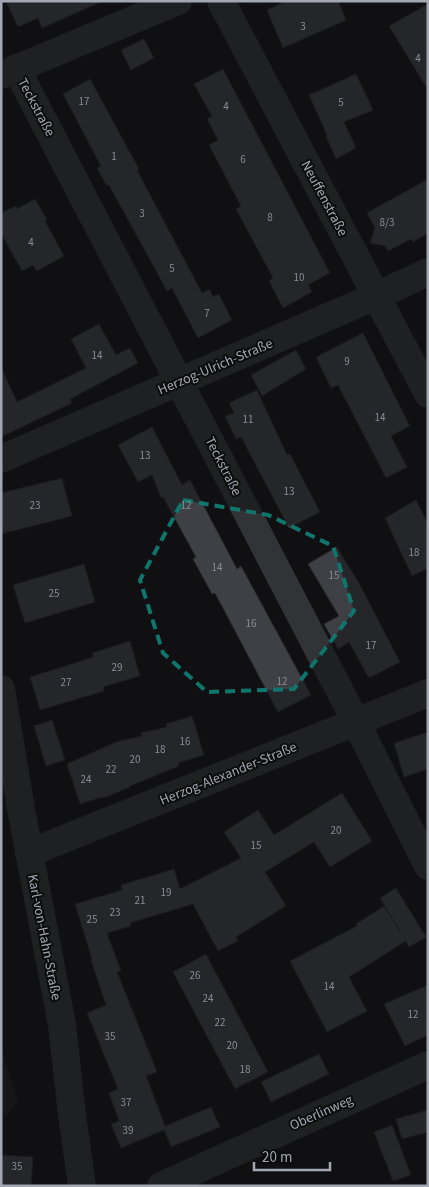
<svg xmlns="http://www.w3.org/2000/svg" width="429" height="1187" font-family="'Source Sans 3',sans-serif">
<style>
.built{fill:#1d1d1f}
.building{fill:#3f4045;stroke:#2b2b2e}
.lines{fill:none;stroke-linecap:round;stroke-linejoin:round}
.minor{stroke:#323337;stroke-width:28}
.marked{fill:none;stroke:#0f766e;stroke-width:4;stroke-dasharray:10 6;stroke-linejoin:round}
.labels{text-anchor:middle;stroke-width:4;stroke-linejoin:round;paint-order:stroke}
.number-label{font-size:11px;fill:#898d97}
.street-label{font-size:14px;fill:#a2a7b2;stroke:#0c0c0d}
</style>
<rect width="100%" height="100%" fill="#101012"/>
<polygon class="built" points="1,1047 18,1102 1,1121"/>
<g class="building">
<polygon points="6,1 103,1 42,28 38,18 18,27"/>
<polygon points="286,1 338,1 346,20 283,48 267,10"/>
<polygon points="428,4 428,90 389,26"/>
<polygon points="144,39 154,58 131,70 121,50"/>
<polygon points="223,69 330,273 308,285 312,292 283,308 269,281 273,278 236,209 241,206 209,145 218,140 207,119 212,116 194,84"/>
<polygon points="356,74 373,110 344,122 356,148 336,159 326,136 327,135 309,95"/>
<polygon points="90,79 139,169 137,170 202,293 210,289 213,297 219,294 232,320 198,338 172,288 167,291 109,185 107,186 97,168 101,166 63,94"/>
<polygon points="428,179 428,233 413,242 411,239 388,251 385,246 370,243 375,228 367,213"/>
<polygon points="35,199 47,220 45,221 64,256 37,271 33,265 22,271 1,233 1,213 16,206 17,209"/>
<polygon points="99,324 116,355 130,348 138,363 70,399 72,403 1,437 1,367 17,402 86,368 71,339"/>
<polygon points="363,333 410,426 391,436 407,467 386,478 338,385 331,388 316,357"/>
<polygon points="296,350 306,369 262,396 251,375"/>
<polygon points="257,390 287,455 290,454 320,512 289,528 241,437 236,439 225,416 234,413 229,403"/>
<polygon points="152,427 182,485 190,480 237,569 241,566 311,695 278,712 215,593 212,594 193,559 196,557 163,497 161,498 152,475 138,482 118,445"/>
<polygon points="62,478 72,516 1,534 1,493"/>
<polygon points="416,500 428,524 428,568 412,576 385,518"/>
<polygon points="337,547 360,585 400,662 369,678 349,642 338,649 324,624 339,616 308,564"/>
<polygon points="84,564 95,602 25,623 13,585"/>
<polygon points="130,641 140,676 103,687 104,691 40,710 30,677 94,657 92,653"/>
<polygon points="192,716 204,755 178,763 179,766 130,786 130,787 104,798 103,797 80,804 67,764 116,742 142,736 141,733 167,727 166,724"/>
<polygon points="52,720 65,760 46,766 34,726"/>
<polygon points="428,732 428,769 404,777 394,743"/>
<polygon points="342,793 372,841 330,867 314,842 265,872 286,906 236,937 238,941 218,951 193,904 130,923 131,926 107,933 121,971 117,972 157,1072 146,1076 165,1126 211,1107 220,1127 171,1147 164,1130 121,1148 111,1124 119,1121 109,1093 118,1089 87,1013 106,1005 91,960 92,959 75,904 122,890 121,885 174,869 180,889 241,858 224,832 258,810 274,835"/>
<polygon points="396,888 426,937 409,947 406,941 349,977 367,1011 327,1032 290,961 357,926 356,924 384,906 401,933 380,898"/>
<polygon points="206,954 268,1072 235,1089 173,972"/>
<polygon points="428,985 428,1035 405,1046 384,1004"/>
<polygon points="319,1054 329,1074 271,1102 261,1082"/>
<polygon points="428,1110 428,1132 402,1139 396,1119"/>
<polygon points="392,1125 411,1175 393,1181 374,1132"/>
<polygon points="1,1155 33,1157 31,1186 1,1186"/>
</g>
<g class="lines">
<g class="minor">
<polyline points="221,1 428,394"/>
<polyline points="16,68 356,722 428,866"/>
<polyline points="1,75 178,1"/>
<polyline points="1,459 376,296 428,272"/>
<polyline points="1,689 21,809 62,1025 72,1115 82,1186"/>
<polyline points="29,853 428,693"/>
<polyline points="161,1186 428,1065"/>
</g>
</g>
<path d="M0 0H429V1187H0ZM183 500 268 515 333 546 354 611 294 689 207 692 163 653 140 580Z" fill="#101012" fill-opacity=".55" fill-rule="evenodd"/>
<path class="marked" d="M183 500 268 515 333 546 354 611 294 689 207 692 163 653 140 580Z"/>
<g class="labels">
<g class="number-label">
<text x="303" y="30">3</text>
<text x="418" y="62">4</text>
<text x="84" y="105">17</text>
<text x="341" y="106">5</text>
<text x="226" y="110">4</text>
<text x="114" y="160">1</text>
<text x="243" y="163">6</text>
<text x="142" y="217">3</text>
<text x="270" y="221">8</text>
<text x="387" y="226">8/3</text>
<text x="31" y="246">4</text>
<text x="172" y="272">5</text>
<text x="299" y="281">10</text>
<text x="207" y="317">7</text>
<text x="97" y="359">14</text>
<text x="347" y="365">9</text>
<text x="380" y="421">14</text>
<text x="248" y="423">11</text>
<text x="145" y="459">13</text>
<text x="289" y="495">13</text>
<text x="35" y="509">23</text>
<text x="186" y="509">12</text>
<text x="414" y="556">18</text>
<text x="217" y="571">14</text>
<text x="334" y="579">15</text>
<text x="54" y="597">25</text>
<text x="251" y="627">16</text>
<text x="371" y="649">17</text>
<text x="117" y="671">29</text>
<text x="282" y="685">12</text>
<text x="66" y="686">27</text>
<text x="185" y="745">16</text>
<text x="160" y="753">18</text>
<text x="135" y="763">20</text>
<text x="111" y="773">22</text>
<text x="86" y="783">24</text>
<text x="336" y="834">20</text>
<text x="256" y="849">15</text>
<text x="166" y="896">19</text>
<text x="140" y="904">21</text>
<text x="115" y="916">23</text>
<text x="92" y="923">25</text>
<text x="195" y="979">26</text>
<text x="329" y="990">14</text>
<text x="208" y="1002">24</text>
<text x="413" y="1018">12</text>
<text x="220" y="1026">22</text>
<text x="110" y="1040">35</text>
<text x="232" y="1049">20</text>
<text x="245" y="1073">18</text>
<text x="126" y="1106">37</text>
<text x="128" y="1134">39</text>
<text x="17" y="1170">35</text>
</g>
<g class="street-label">
<text transform="translate(37 107) rotate(62)" y="5">Teckstraße</text>
<text transform="translate(325 198) rotate(62)" y="5">Neuffenstraße</text>
<text transform="translate(215 366) rotate(-23)" y="5">Herzog-Ulrich-Straße</text>
<text transform="translate(224 466) rotate(63)" y="5">Teckstraße</text>
<text transform="translate(228 773) rotate(-22)" y="5">Herzog-Alexander-Straße</text>
<text transform="translate(45 937) rotate(79)" y="5">Karl-von-Hahn-Straße</text>
<text transform="translate(321 1112) rotate(-24)" y="5">Oberlinweg</text>
</g>
</g>
<rect width="429" height="1187" fill="none" stroke="#a2a7b2" stroke-width="5"/>
<path d="M254 1162v8h76v-8" fill="none" stroke="#a2a7b2" stroke-width="2.5"/>
<text x="262" y="1162" font-size="15" fill="#a2a7b2" stroke="#0c0c0d" stroke-width="4" paint-order="stroke">20 m</text>
</svg>
